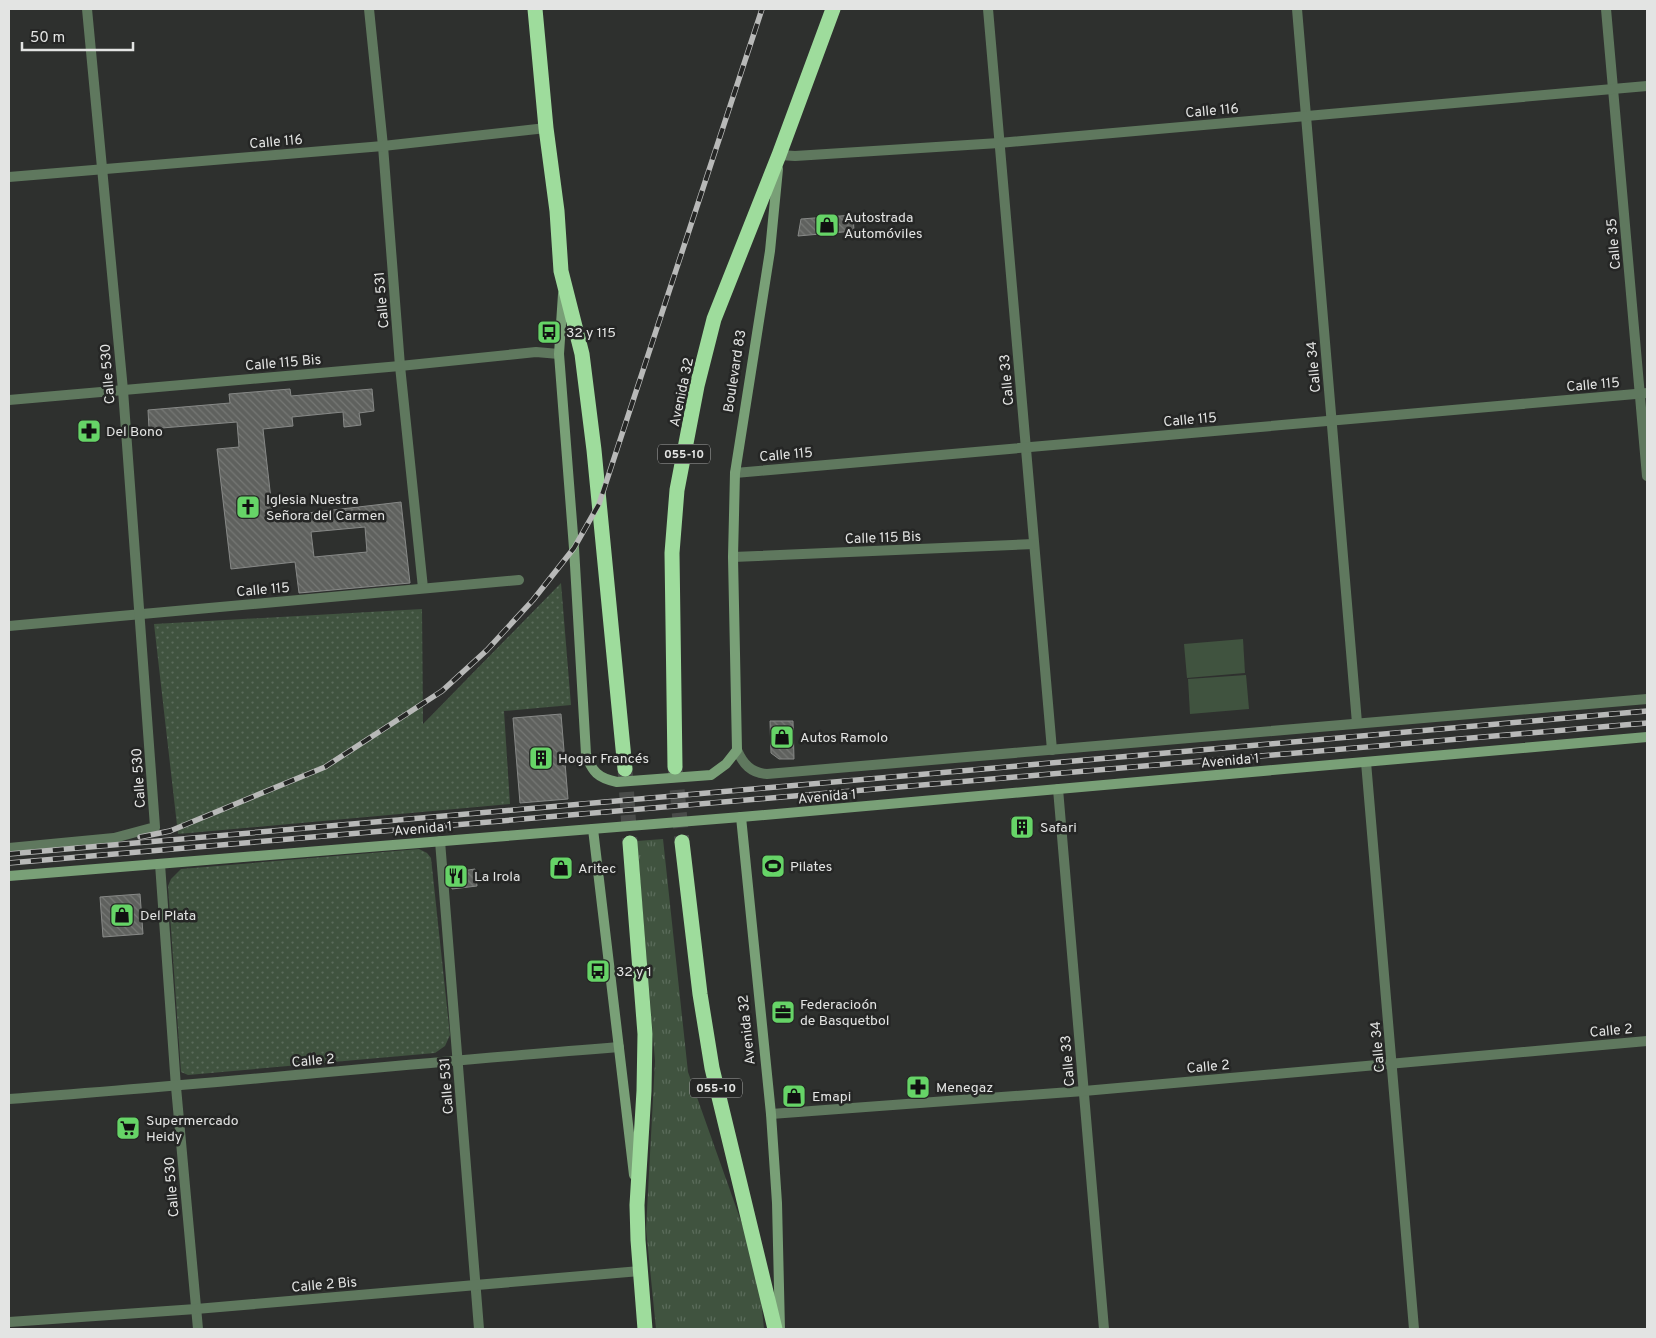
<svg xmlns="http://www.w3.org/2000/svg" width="1656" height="1338" font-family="Overpass,sans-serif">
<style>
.grass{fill:url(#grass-tufts)}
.park{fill:url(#park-dots)}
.garden{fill:#40533f}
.building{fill:url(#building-back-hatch);stroke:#878987;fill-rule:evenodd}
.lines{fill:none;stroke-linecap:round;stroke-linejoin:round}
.highway-tunnel{stroke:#494b49;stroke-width:15;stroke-dasharray:15 8;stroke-linecap:butt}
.street{stroke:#5f785e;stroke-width:10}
.secondary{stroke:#79a077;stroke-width:10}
.highway{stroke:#9edc9c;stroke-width:15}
.rail-casing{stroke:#b8b9b8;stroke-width:5.5}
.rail{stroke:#252625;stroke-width:4;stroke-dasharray:11;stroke-linecap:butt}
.labels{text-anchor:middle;stroke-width:5;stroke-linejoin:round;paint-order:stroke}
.shield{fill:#252625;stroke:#aaabaa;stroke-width:1}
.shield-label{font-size:12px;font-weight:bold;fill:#e3e4e3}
.street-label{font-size:14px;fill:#e3e4e3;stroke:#252625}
.poi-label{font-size:14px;fill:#e3e4e3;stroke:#252625;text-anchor:start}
</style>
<defs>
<pattern id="grass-tufts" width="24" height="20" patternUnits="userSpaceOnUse" patternTransform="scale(1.25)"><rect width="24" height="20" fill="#40533f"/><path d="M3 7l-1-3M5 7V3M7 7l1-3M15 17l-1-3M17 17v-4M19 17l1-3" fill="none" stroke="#5b6c5b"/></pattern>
<pattern id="park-dots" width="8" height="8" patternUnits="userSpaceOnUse" patternTransform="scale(1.25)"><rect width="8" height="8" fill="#40533f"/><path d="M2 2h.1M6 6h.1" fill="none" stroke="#5b6c5b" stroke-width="1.8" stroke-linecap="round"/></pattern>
<pattern id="building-back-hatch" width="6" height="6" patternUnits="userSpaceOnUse" patternTransform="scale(1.25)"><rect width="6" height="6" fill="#5f615e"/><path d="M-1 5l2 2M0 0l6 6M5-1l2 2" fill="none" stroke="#767875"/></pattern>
</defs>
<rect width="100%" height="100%" fill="#2e302e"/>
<polygon class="grass" points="663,839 688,1072 758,1269 764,1329 656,1329 646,1229 655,1061 637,841"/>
<g class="park">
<polygon points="561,583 571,705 504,711 510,804 178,834 154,624 422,609 423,724"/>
<polygon points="419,849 427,853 431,858 450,1035 445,1046 435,1053 188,1075 181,1072 168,886 171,879 181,869"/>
</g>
<g class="garden">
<polygon points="1243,639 1245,673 1187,678 1184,644"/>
<polygon points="1246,675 1249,709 1190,714 1188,679"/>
</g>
<g class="building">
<polygon points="853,215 854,231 798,236 801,219"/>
<path d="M290 389 291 396 372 389 374 411 359 413 361 425 344 427 343 412 292 417 293 426 263 429 273 517 401 502 410 583 299 593 295 562 231 569 217 449 239 447 237 422 149 429 148 410 230 403 229 394ZM365 527 367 552 314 557 311 532Z"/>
<polygon points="561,714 568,799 520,803 513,718"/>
<polygon points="770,721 793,721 794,759 779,759 771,753"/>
<polygon points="1024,816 1032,822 1033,832 1013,834 1011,818"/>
<polygon points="475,869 477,886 452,889 450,876 455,872"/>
<polygon points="140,894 143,934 103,937 100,897"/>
</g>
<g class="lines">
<g class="highway-tunnel">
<polyline points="675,767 682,842"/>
<polyline points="625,769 630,843"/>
</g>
<g class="street">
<polyline points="369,9 383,146 400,366 423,588"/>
<polyline points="988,9 1052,750"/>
<polyline points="1297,9 1357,723"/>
<polyline points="1606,9 1647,476"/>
<polyline points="779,155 795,156 999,143 1647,86"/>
<polyline points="9,177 383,146 546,128"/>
<polyline points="9,400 400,366 536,352 559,354"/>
<polyline points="735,473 1647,393"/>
<polyline points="733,557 1034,544"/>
<polyline points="9,626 519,580"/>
<path d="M737 750C743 764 751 773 767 774L1647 699"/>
<polyline points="1366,762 1414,1329"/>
<polyline points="1058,789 1104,1329"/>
<polyline points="440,841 479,1329"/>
<polyline points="9,848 114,838 155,827 123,390 87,9"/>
<polyline points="160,864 176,1087 198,1329"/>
<path d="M9 1099C212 1084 415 1063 619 1047"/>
<polyline points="771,1114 1084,1091 1647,1041"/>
<polyline points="9,1322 196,1309 640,1271"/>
</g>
<g class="secondary">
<path d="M563 294 559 354 574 548 586 754C592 772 598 778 617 782L711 775 726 764 737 750 733 557 735 473 770 251 778 169"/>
<polyline points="741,817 771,1114 777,1203 780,1329"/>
<polyline points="593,829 634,1175"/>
<polyline points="9,876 741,817 1647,737"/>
</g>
<g class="highway">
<polyline points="535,9 546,128 557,211 561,271 582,354 594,450 625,769"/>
<polyline points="675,767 672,553 677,490 697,386 714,319 779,155 833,9"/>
<polyline points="682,842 700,994 712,1068 775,1329"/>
<polyline points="630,843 645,1034 644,1091 637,1205 638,1240 645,1329"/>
</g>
<g class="rail-casing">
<g id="rail">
<polyline points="140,837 170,831 325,767 442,691 487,650 533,600 574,548 599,504 762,9"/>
<polyline points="9,854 1647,711"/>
<polyline points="9,863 1647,723"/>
</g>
</g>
<use href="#rail" class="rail"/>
</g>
<defs>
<g id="shop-square" transform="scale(1.25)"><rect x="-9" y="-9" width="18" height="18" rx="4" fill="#66d467" stroke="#252625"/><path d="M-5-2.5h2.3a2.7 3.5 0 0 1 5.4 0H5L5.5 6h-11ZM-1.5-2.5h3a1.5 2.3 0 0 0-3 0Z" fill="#111"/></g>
<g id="bus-square" transform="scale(1.25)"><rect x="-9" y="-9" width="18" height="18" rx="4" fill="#66d467" stroke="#252625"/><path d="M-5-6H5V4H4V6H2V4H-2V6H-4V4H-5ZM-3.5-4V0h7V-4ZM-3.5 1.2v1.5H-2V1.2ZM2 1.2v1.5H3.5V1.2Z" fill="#111"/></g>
<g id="pharmacy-square" transform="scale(1.25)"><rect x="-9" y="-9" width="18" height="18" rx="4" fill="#66d467" stroke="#252625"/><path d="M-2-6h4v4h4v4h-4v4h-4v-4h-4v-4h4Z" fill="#111"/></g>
<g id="church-square" transform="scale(1.25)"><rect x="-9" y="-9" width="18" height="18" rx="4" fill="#66d467" stroke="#252625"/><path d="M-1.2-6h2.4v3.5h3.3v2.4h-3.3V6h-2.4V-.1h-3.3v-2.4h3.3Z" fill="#111"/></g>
<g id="building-square" transform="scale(1.25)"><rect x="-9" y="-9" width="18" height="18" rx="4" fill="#66d467" stroke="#252625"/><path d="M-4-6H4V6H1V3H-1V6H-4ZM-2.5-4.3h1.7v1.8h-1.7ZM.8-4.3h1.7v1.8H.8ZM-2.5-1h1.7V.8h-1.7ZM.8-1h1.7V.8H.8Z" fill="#111"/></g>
<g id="stadium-square" transform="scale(1.25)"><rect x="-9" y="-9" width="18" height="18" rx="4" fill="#66d467" stroke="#252625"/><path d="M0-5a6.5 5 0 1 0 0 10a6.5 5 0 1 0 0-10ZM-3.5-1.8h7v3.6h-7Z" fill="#111"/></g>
<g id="restaurant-square" transform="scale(1.25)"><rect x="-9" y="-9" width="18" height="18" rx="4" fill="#66d467" stroke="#252625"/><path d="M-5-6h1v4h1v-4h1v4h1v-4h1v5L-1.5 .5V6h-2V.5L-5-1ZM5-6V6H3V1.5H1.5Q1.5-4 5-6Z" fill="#111"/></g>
<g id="office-square" transform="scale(1.25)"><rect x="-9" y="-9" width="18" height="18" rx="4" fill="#66d467" stroke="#252625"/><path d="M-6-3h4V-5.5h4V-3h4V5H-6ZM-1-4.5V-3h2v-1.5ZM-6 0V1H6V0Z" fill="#111"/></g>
<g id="supermarket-square" transform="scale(1.25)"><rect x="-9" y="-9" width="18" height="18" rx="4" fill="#66d467" stroke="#252625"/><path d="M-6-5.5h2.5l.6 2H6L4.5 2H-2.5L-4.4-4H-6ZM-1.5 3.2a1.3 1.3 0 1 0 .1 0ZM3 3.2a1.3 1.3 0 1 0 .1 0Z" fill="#111"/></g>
</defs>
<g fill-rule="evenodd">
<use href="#shop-square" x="827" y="225"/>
<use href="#bus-square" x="549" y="332"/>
<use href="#pharmacy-square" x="89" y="431"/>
<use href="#church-square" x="248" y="507"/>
<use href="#shop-square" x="782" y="737"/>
<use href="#building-square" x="541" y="758"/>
<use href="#building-square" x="1022" y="827"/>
<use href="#stadium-square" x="773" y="866"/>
<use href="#shop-square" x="561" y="868"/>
<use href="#restaurant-square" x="456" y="876"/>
<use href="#shop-square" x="122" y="915"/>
<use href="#bus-square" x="598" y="971"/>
<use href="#office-square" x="783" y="1012"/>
<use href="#pharmacy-square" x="918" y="1087"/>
<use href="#shop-square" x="794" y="1096"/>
<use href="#supermarket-square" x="128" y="1128"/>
</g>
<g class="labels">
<g class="shield">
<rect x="658" y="444.5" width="52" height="19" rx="4"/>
<rect x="690" y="1078.5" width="52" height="19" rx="4"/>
</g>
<g class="shield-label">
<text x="684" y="458">055-10</text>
<text x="716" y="1092">055-10</text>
</g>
<g class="street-label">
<text transform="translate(1212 110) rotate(-5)" y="5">Calle 116</text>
<text transform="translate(276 141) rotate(-5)" y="5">Calle 116</text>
<text transform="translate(1613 244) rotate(-95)" y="5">Calle 35</text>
<text transform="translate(381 300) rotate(-95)" y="5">Calle 531</text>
<text transform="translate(283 362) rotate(-5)" y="5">Calle 115 Bis</text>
<text transform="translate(1313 367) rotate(-95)" y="5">Calle 34</text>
<text transform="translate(734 371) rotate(-81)" y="5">Boulevard 83</text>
<text transform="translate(107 374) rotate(-95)" y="5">Calle 530</text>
<text transform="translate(1006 380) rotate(-95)" y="5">Calle 33</text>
<text transform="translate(1593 384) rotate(-5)" y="5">Calle 115</text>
<text transform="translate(681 392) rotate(-78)" y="5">Avenida 32</text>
<text transform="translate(1190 419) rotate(-5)" y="5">Calle 115</text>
<text transform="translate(786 454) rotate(-5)" y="5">Calle 115</text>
<text transform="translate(883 537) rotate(-2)" y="5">Calle 115 Bis</text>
<text transform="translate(263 589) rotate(-5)" y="5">Calle 115</text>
<text transform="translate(1230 760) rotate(-5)" y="5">Avenida 1</text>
<text transform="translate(138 778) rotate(-94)" y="5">Calle 530</text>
<text transform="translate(827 796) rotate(-5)" y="5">Avenida 1</text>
<text transform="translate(423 828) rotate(-5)" y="5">Avenida 1</text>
<text transform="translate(746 1030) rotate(-96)" y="5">Avenida 32</text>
<text transform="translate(1611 1030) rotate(-5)" y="5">Calle 2</text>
<text transform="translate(1377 1047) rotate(-95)" y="5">Calle 34</text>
<text transform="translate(313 1060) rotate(-5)" y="5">Calle 2</text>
<text transform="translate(1067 1061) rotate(-95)" y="5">Calle 33</text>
<text transform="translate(1208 1066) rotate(-5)" y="5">Calle 2</text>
<text transform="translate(446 1086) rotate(-94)" y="5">Calle 531</text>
<text transform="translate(171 1187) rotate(-95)" y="5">Calle 530</text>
<text transform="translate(324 1284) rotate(-5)" y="5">Calle 2 Bis</text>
</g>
<g class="poi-label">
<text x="844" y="222">Autostrada<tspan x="844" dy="16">Automóviles</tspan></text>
<text x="566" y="337">32 y 115</text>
<text x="106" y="436">Del Bono</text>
<text x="266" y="504">Iglesia Nuestra<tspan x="266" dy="16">Señora del Carmen</tspan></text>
<text x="800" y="742">Autos Ramolo</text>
<text x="558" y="763">Hogar Francés</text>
<text x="1040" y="832">Safari</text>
<text x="790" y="871">Pilates</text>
<text x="578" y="873">Aritec</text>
<text x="474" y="881">La Irola</text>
<text x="140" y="920">Del Plata</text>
<text x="616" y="976">32 y 1</text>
<text x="800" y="1009">Federacioón<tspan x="800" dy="16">de Basquetbol</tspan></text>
<text x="936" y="1092">Menegaz</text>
<text x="812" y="1101">Emapi</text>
<text x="146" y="1125">Supermercado<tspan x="146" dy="16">Heidy</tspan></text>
</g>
</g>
<rect width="1656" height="1338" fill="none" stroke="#e3e4e3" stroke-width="20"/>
<path d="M22 42v8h111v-8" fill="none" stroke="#e3e4e3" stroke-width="2.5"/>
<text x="30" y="42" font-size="15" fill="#e3e4e3" stroke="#252625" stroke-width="4" paint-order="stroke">50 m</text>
</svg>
